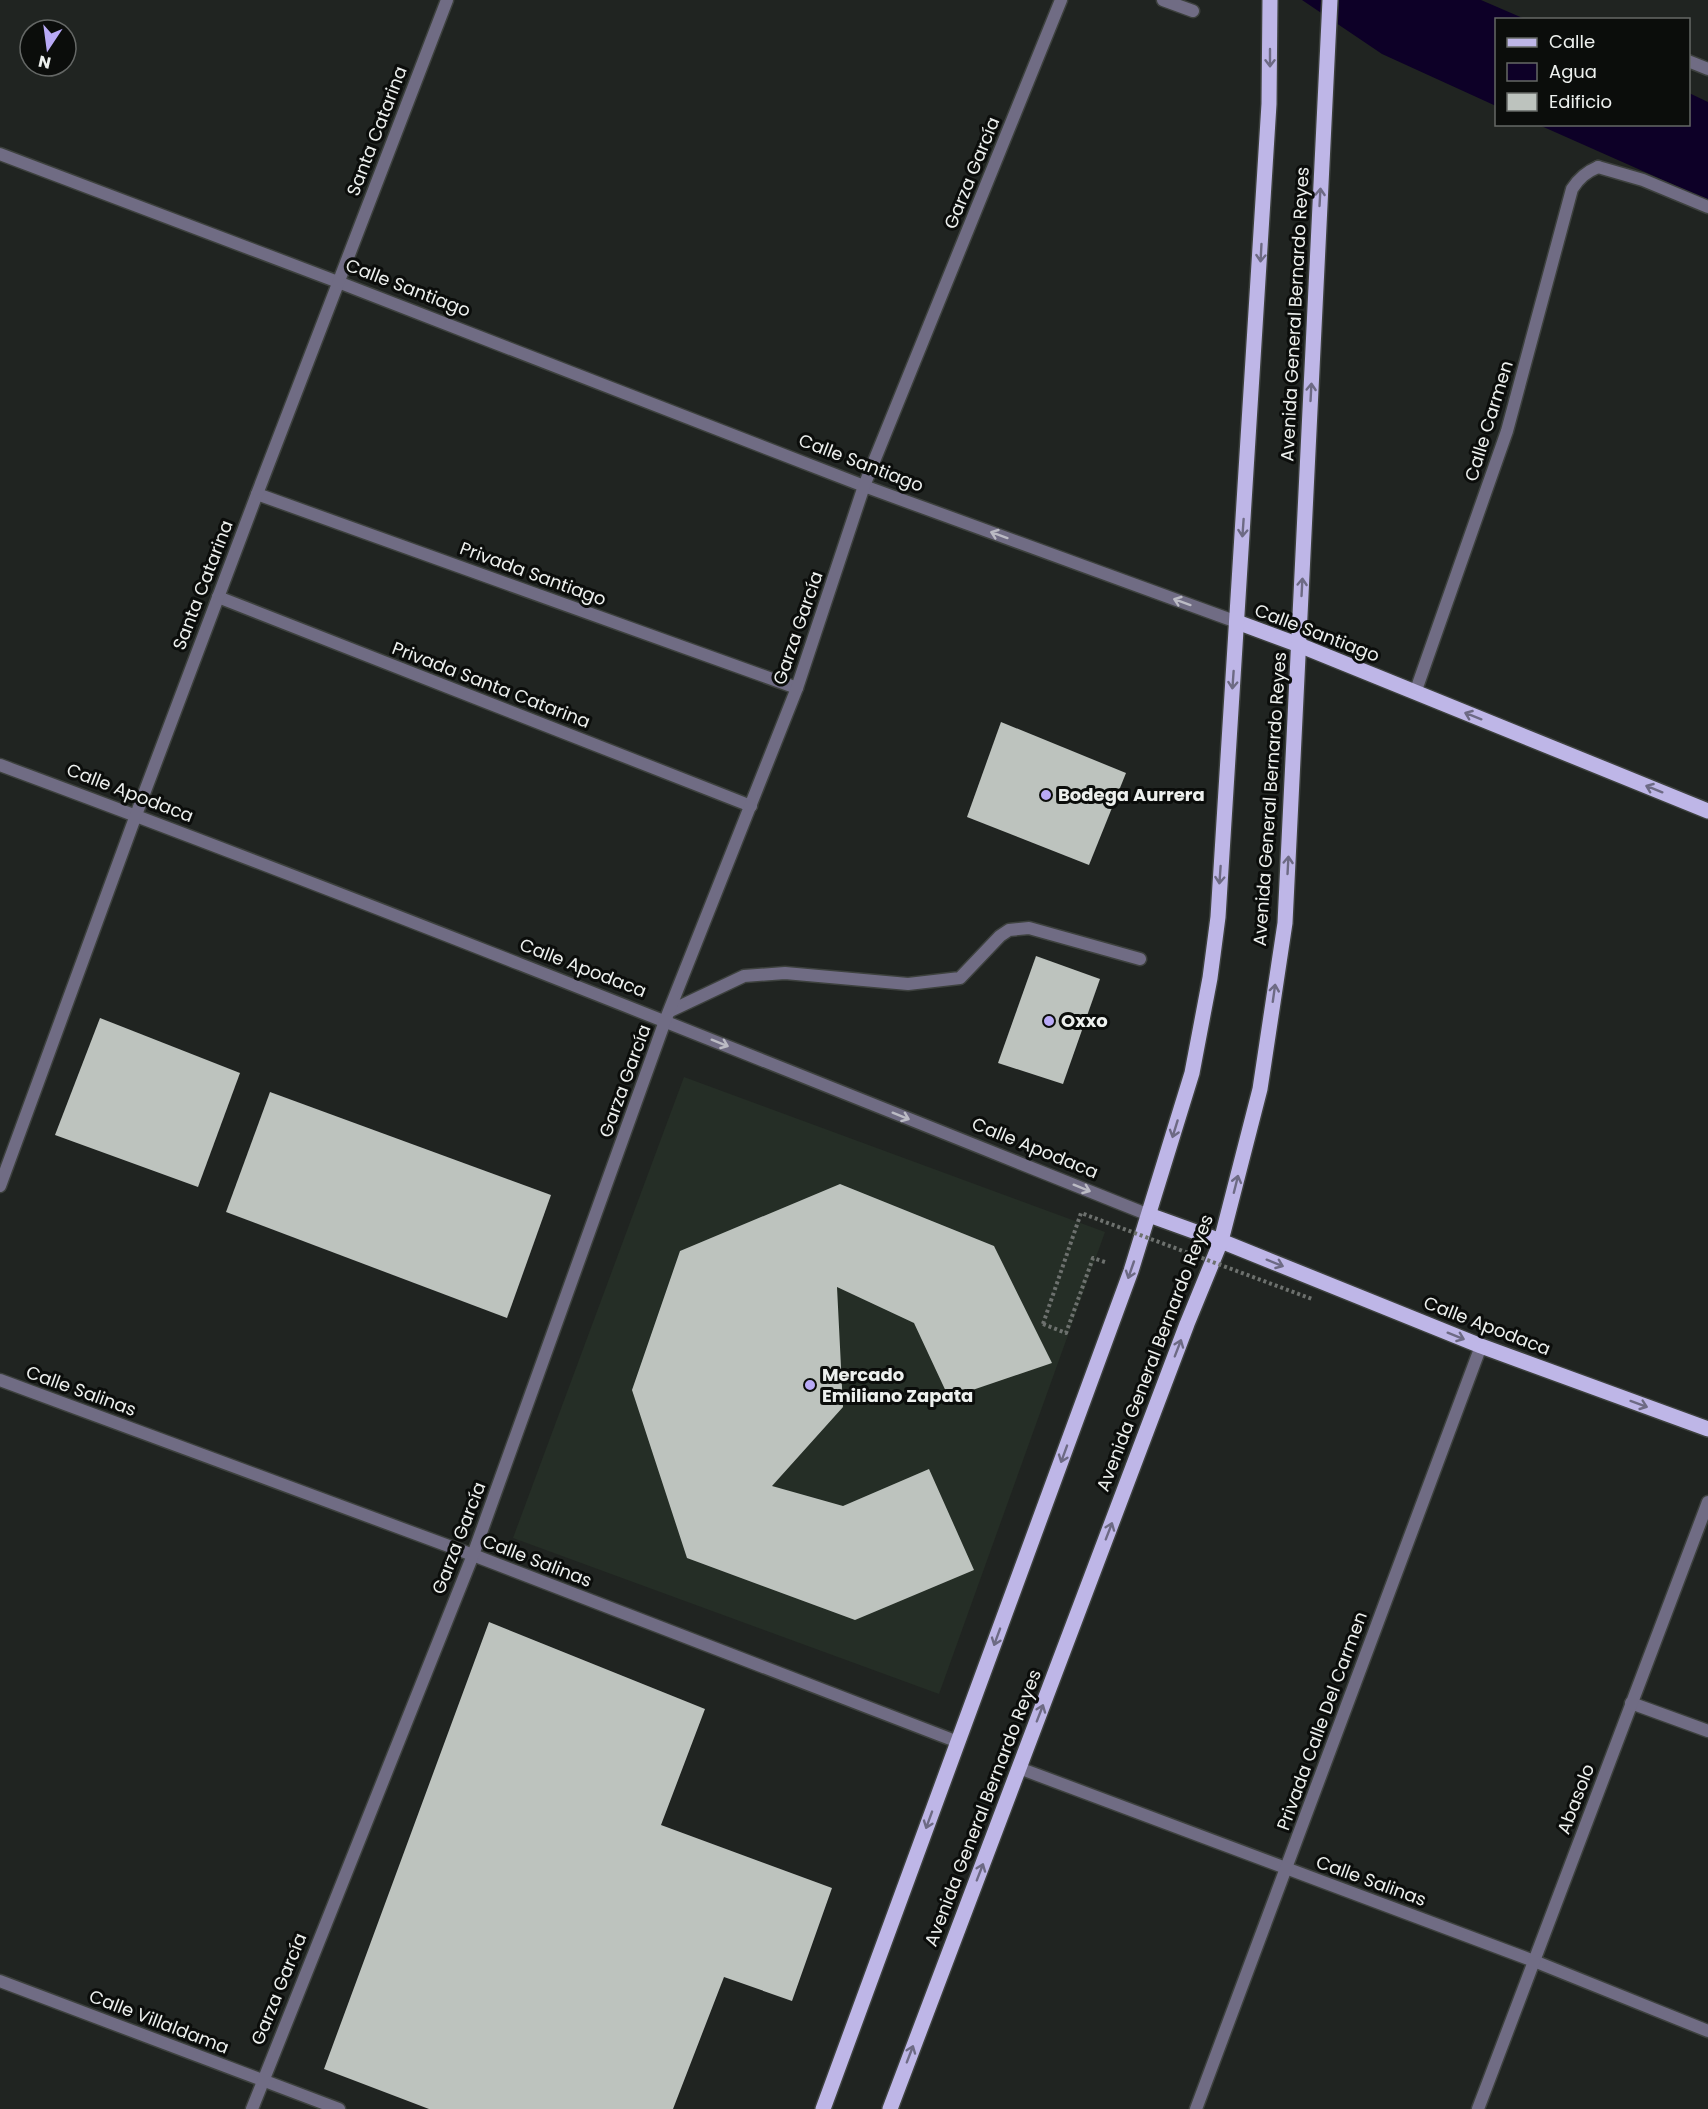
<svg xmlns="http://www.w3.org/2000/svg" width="1708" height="2109" font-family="Poppins,sans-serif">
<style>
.built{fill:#252e26}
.water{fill:#0d0027}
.building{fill:#bdc3be}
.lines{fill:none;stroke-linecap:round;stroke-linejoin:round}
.lane-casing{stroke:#3d413e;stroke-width:15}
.street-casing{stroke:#3d413e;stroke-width:15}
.primary-casing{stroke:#3d413e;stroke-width:18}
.path{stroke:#6d716e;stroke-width:4;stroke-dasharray:3 3;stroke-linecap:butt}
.lane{stroke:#706c84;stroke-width:12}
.street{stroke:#706c84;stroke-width:12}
.primary{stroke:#beb6e7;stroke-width:15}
.path-bridge{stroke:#6d716e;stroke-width:4;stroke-dasharray:3 3;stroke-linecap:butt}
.oneway{stroke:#6d6a84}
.oneway2{stroke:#bbbbc4}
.poi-dot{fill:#b9aaf7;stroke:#0b0d0b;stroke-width:2}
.labels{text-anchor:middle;stroke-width:6;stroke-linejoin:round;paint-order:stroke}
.street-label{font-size:18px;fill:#edf0ee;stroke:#0b0d0b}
.poi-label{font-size:18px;font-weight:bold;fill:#edf0ee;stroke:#0b0d0b;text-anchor:start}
</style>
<rect width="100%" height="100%" fill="#202421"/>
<polygon class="built" points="684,1077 1105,1232 939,1694 513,1538"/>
<g class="water">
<polygon points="1302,0 1481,0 1525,19 1496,20 1496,106 1382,54"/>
<polygon points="1689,93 1708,102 1708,200 1539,125 1688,124"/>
</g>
<g class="building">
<polygon points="1001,722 1126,773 1089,865 967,817"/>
<polygon points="1036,956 1100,979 1063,1084 998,1063"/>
<polygon points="100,1018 240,1073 198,1187 55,1135"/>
<polygon points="270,1092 551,1195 507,1318 226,1212"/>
<polygon points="840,1184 994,1246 1052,1363 949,1398 914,1323 837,1287 843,1407 772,1486 843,1506 929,1469 974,1570 855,1620 687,1558 632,1390 680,1251"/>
<polygon points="489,1622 705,1709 661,1825 832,1888 792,2001 724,1977 673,2109 429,2109 324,2069"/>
</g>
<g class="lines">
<g class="lane-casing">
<g id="lane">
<polyline points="1598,167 1643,180 1708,207"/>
<polyline points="670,1011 744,976 785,973 908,984 960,978 1000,936 1009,930 1029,928 1140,959"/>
</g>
</g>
<g class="street-casing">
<g id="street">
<polyline points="1163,0 1193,11"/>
<polyline points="1688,61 1708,69"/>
<polyline points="0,154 338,282 864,486 1237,622"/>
<polyline points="257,494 797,688"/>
<polyline points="218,597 751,806"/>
<path d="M1415 693 1507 431 1572 189C1579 178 1586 172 1598 167"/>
<path d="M0 765C386 908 767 1062 1149 1215"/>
<polyline points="0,1186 136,815 257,494 447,0"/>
<polyline points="0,1380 473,1555 958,1742"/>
<polyline points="1631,1703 1708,1731"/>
<polyline points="1019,1768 1534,1961 1708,2031"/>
<polyline points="0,1981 339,2109"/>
<polyline points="252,2109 473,1555 665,1021 797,688 864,486 1061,0"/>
<polyline points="1196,2109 1481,1346"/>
<polyline points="1478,2109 1708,1502"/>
</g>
</g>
<g class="primary-casing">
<g id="primary">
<polyline points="1237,622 1299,645 1708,811"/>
<polyline points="1149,1215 1221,1241 1481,1346 1708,1429"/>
<polyline points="823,2109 1131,1271 1192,1073 1210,978 1218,917 1269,104 1270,0"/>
<polyline points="890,2109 1187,1324 1221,1241 1260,1089 1285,923 1330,0"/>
</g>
</g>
<polyline class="path" points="1043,1324 1066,1333 1093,1258 1105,1262"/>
<use href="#lane" class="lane"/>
<use href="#street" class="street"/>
<use href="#primary" class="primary"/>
<polyline class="path-bridge" points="1043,1324 1081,1213 1312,1299"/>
</g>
<defs><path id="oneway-shaft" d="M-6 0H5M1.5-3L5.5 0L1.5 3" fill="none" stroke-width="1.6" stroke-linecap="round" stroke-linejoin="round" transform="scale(1.5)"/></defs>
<g class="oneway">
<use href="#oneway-shaft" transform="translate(1270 58) rotate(90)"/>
<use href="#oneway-shaft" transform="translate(1320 197) rotate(-87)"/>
<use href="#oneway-shaft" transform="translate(1261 253) rotate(93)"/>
<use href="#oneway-shaft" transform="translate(1311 392) rotate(-87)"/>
<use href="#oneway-shaft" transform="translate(1243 528) rotate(94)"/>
<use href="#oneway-shaft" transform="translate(1302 587) rotate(-87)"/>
<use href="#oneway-shaft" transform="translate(1233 680) rotate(94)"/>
<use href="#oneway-shaft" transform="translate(1473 716) rotate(-158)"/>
<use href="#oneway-shaft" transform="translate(1654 789) rotate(-158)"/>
<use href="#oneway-shaft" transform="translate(1288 865) rotate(-87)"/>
<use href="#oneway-shaft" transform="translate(1220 875) rotate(94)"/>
<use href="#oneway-shaft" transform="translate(1274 993) rotate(-82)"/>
<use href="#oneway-shaft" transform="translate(1175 1129) rotate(107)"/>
<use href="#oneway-shaft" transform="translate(1236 1184) rotate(-76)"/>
<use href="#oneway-shaft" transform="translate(1275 1263) rotate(22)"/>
<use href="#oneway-shaft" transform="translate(1131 1270) rotate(109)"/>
<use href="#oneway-shaft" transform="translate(1456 1336) rotate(22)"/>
<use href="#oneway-shaft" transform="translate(1178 1348) rotate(-69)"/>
<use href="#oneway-shaft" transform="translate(1639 1404) rotate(20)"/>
<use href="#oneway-shaft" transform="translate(1064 1454) rotate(110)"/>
<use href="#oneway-shaft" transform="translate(1109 1531) rotate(-69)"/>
<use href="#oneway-shaft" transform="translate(997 1637) rotate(110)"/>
<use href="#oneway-shaft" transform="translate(1040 1713) rotate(-69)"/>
<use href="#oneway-shaft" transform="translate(929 1820) rotate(110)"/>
<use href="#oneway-shaft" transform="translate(980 1872) rotate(-69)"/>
<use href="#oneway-shaft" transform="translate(910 2054) rotate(-69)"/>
</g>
<g class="oneway2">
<use href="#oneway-shaft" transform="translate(999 535) rotate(-160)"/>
<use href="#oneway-shaft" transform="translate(1182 602) rotate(-160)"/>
<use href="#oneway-shaft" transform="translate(720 1043) rotate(22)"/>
<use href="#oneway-shaft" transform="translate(901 1116) rotate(22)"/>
<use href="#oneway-shaft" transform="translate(1082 1188) rotate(22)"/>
</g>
<g class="poi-dot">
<circle cx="1046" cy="795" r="6"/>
<circle cx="1049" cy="1021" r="6"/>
<circle cx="810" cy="1385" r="6"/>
</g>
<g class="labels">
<g class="street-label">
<text transform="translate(377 131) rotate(-69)" y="6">Santa Catarina</text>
<text transform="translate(972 173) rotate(-68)" y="6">Garza García</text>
<text transform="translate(408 288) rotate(21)" y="6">Calle Santiago</text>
<text transform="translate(1295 314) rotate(-87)" y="6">Avenida General Bernardo Reyes</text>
<text transform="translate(1489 421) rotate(-73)" y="6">Calle Carmen</text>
<text transform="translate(861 463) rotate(21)" y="6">Calle Santiago</text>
<text transform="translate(533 574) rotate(20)" y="6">Privada Santiago</text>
<text transform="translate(203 585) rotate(-69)" y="6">Santa Catarina</text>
<text transform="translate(798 628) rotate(-71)" y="6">Garza García</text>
<text transform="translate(1317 633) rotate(21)" y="6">Calle Santiago</text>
<text transform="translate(491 685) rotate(21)" y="6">Privada Santa Catarina</text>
<text transform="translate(130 793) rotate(21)" y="6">Calle Apodaca</text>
<text transform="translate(1270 799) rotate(-86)" y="6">Avenida General Bernardo Reyes</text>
<text transform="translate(583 968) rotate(21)" y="6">Calle Apodaca</text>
<text transform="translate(625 1081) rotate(-70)" y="6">Garza García</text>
<text transform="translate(1035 1148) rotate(22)" y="6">Calle Apodaca</text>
<text transform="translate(1487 1326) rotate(21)" y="6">Calle Apodaca</text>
<text transform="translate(1155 1353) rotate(-69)" y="6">Avenida General Bernardo Reyes</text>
<text transform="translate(81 1391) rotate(20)" y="6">Calle Salinas</text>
<text transform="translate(459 1538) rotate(-69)" y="6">Garza García</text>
<text transform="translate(537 1561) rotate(21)" y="6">Calle Salinas</text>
<text transform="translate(1322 1721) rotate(-70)" y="6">Privada Calle Del Carmen</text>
<text transform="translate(1576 1799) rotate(-69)" y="6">Abasolo</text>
<text transform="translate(983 1808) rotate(-69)" y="6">Avenida General Bernardo Reyes</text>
<text transform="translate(1371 1881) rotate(20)" y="6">Calle Salinas</text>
<text transform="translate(279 1989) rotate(-68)" y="6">Garza García</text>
<text transform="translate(159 2022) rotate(21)" y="6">Calle Villaldama</text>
</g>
<g class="poi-label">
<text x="1058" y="801">Bodega Aurrera</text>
<text x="1061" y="1027">Oxxo</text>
<text x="822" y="1381">Mercado<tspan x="822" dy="21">Emiliano Zapata</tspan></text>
</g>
</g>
<rect x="1495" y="18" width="195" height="108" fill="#0b0d0b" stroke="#656866" stroke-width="1.5"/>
<rect x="1507" y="38" width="30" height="9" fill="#beb6e7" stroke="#656866" stroke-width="1.5"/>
<text x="1549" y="48" font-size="18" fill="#edf0ee">Calle</text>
<rect x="1507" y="63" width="30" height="18" fill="#0d0027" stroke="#656866" stroke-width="1.5"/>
<text x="1549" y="78" font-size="18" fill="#edf0ee">Agua</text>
<rect x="1507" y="93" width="30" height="18" fill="#bdc3be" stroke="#656866" stroke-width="1.5"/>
<text x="1549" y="108" font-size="18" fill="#edf0ee">Edificio</text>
<g transform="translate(48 48) rotate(193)"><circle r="28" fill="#0b0d0b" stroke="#656866" stroke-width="1.5"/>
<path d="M0-4.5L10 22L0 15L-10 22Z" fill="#b9aaf7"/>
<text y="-9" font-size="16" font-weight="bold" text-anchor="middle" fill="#edf0ee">N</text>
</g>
</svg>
